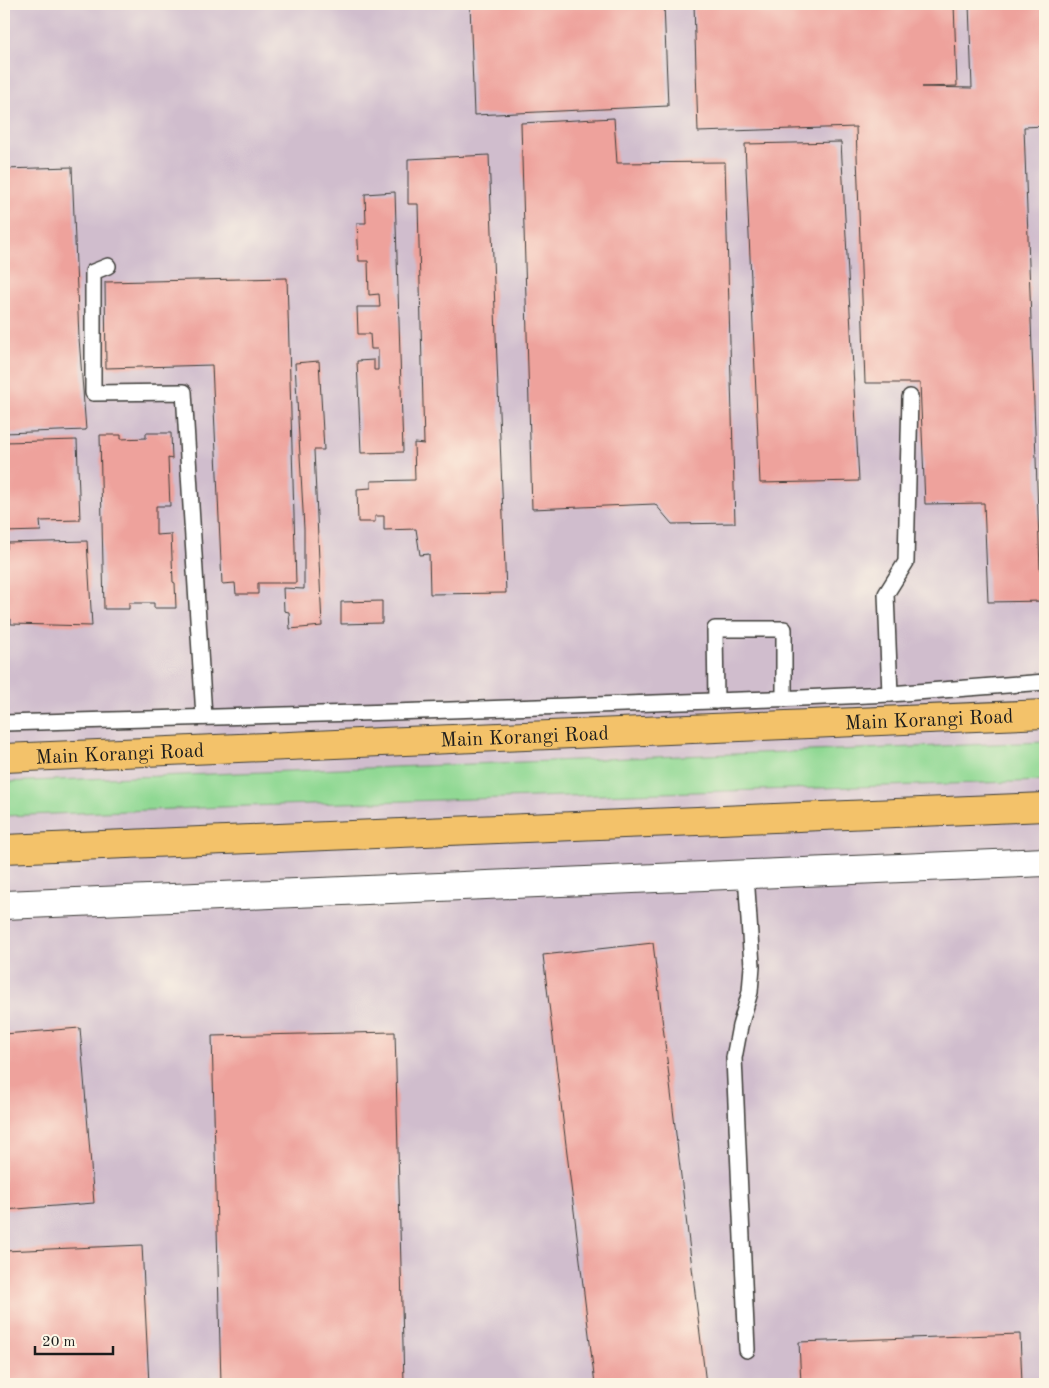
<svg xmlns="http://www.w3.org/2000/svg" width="1049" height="1388" font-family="'Old Standard TT',serif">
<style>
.industrial{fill:#d0bdcd}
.green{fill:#8fd893;stroke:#567a58}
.building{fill:#eea29c}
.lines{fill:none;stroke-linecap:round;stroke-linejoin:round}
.service-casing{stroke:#3c3b37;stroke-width:18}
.minor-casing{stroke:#3c3b37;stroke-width:30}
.primary-casing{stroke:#3c3b37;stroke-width:30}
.service{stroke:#fff;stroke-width:15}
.minor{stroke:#fff;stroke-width:28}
.primary{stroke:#f3c26a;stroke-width:28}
.labels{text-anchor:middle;stroke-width:4;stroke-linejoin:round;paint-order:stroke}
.street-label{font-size:20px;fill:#1c1c1c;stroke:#fcf5e5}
</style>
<rect width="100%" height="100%" fill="#fcf5e5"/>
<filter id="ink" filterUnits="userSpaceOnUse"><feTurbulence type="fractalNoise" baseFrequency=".02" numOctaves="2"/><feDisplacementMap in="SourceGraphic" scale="10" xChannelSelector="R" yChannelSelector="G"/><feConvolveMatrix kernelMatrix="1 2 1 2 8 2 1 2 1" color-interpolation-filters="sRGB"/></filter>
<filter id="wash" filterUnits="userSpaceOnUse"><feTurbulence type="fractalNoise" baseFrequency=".0096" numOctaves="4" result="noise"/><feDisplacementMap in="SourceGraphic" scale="20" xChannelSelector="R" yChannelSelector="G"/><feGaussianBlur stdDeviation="1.12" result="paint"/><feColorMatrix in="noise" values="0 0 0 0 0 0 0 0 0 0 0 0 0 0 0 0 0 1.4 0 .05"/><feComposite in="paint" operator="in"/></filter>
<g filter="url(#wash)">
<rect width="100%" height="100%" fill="#f4ead0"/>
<rect class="industrial" x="4" y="4" width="1041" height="1380"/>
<polygon class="green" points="1045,742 1045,781 247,806 4,816 4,782"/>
<g id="blocks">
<g class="building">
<polygon points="470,4 664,4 668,106 474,115"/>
<polygon points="694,4 954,4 957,86 922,87 972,88 969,4 1045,4 1045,126 1024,127 1040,569 1045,570 1045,601 988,602 984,503 925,504 920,383 865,383 856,127 698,132"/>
<polygon points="614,118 617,163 725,162 735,523 672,524 655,504 532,509 521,123"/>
<polygon points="841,142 859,481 760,483 745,144"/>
<polygon points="489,155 506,593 430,594 429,554 420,555 416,529 384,530 384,516 375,516 375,522 358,522 357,489 371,488 371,481 415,480 414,443 424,444 418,204 408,204 408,159"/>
<polygon points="72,167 79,338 86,430 4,433 4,169"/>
<polygon points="395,192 403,452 361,453 357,361 374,360 374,370 378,370 378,349 371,349 370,334 358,334 357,307 380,307 379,294 369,295 368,261 359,261 357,223 366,223 365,194"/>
<polygon points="287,278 296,583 258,583 258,594 236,594 235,583 222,584 212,365 106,368 105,282"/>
<polygon points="319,361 324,450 314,450 322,626 290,629 289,612 284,611 283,588 304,589 304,529 295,363"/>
<polygon points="146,433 171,433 172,459 168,458 170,506 156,506 156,535 171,534 173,582 175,583 176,608 154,608 154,603 129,603 129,609 104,609 100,435 121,435 121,439 146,438"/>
<polygon points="77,440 80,520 40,521 41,531 4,532 4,492 7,492 5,442"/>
<polygon points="87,541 92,626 11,624 11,619 4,619 4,549 7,549 7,543"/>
<polygon points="382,601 382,623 341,624 341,602"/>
<polygon points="653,943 706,1384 595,1384 543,955"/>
<polygon points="80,1028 94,1203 4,1210 4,1034"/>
<polygon points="395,1032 404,1384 221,1384 212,1036"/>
<polygon points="142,1245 149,1384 5,1384 4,1251"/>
<polygon points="1020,1334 1022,1384 801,1384 799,1342"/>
</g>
</g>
</g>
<g filter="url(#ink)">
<use href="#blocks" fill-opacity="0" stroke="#3c3b37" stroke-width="1"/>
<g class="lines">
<g class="service-casing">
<g id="service">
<polyline points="108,266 93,272 93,393 184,392 204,717"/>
<polyline points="890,694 886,594 906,562 910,397"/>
<polyline points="716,701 715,629 784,629 784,699"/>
<polyline points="4,723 393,712 801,698 890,694 1045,682"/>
<polyline points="746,874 752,966 750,992 740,1026 734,1058 747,1350"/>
</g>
</g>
<g class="minor-casing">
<polyline id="minor" points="4,905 1045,862"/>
</g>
<g class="primary-casing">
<g id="primary">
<path id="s1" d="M4 758 1045 714"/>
<polyline points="4,849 1045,807"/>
</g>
</g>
<use href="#service" class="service"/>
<use href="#minor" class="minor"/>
<use href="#primary" class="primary"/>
</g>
</g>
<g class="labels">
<g class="street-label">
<text dy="7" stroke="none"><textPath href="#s1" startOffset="926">Main Korangi Road</textPath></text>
<text dy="7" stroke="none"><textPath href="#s1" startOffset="521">Main Korangi Road</textPath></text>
<text dy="7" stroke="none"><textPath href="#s1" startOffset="116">Main Korangi Road</textPath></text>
</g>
</g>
<rect width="1049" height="1388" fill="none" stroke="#fcf5e5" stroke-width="20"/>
<path d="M35 1346v8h78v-8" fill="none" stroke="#1c1c1c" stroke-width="2.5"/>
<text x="42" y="1346" font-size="15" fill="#1c1c1c" stroke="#fcf5e5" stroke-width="4" paint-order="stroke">20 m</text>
</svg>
